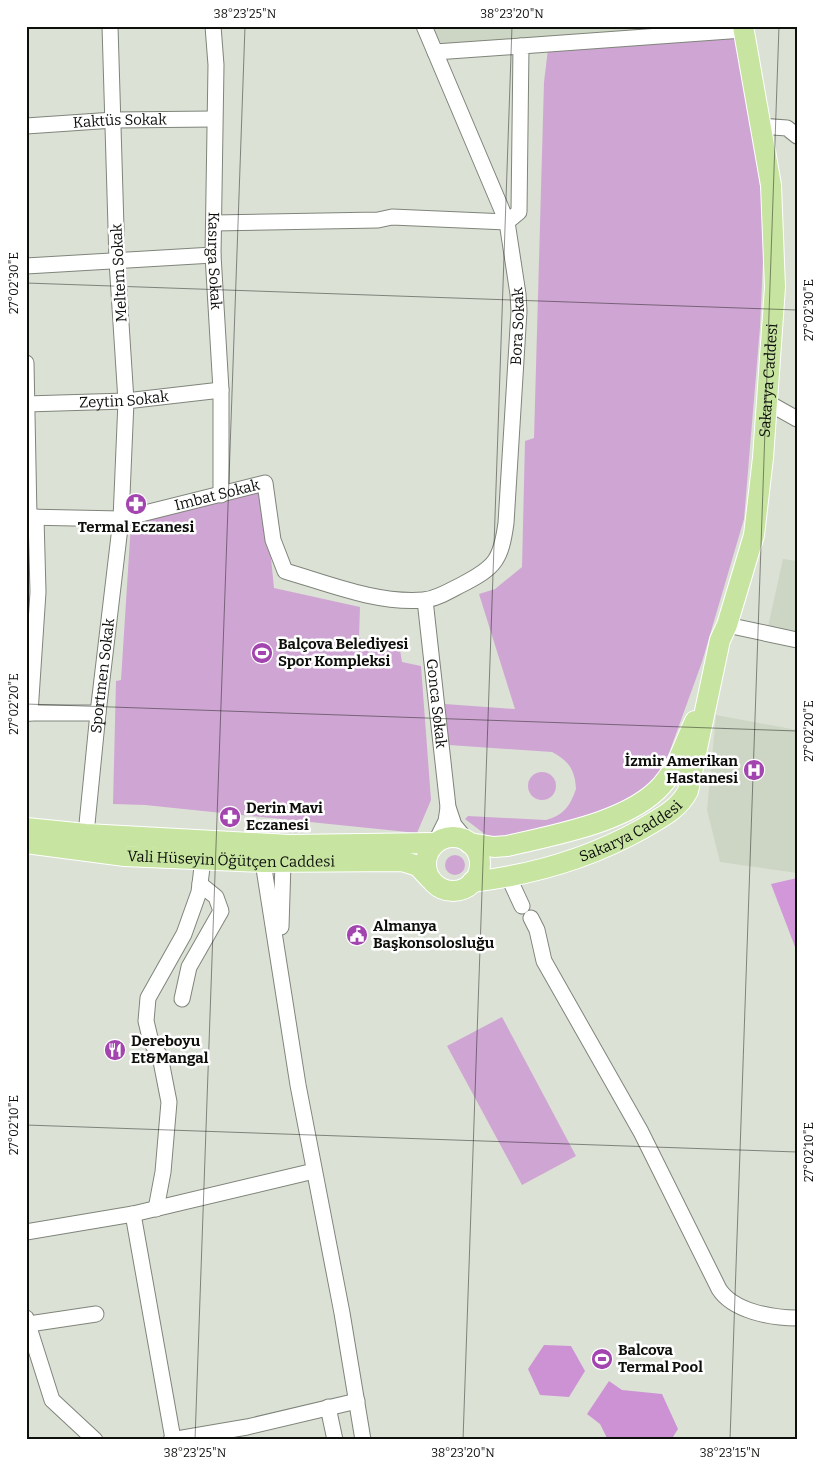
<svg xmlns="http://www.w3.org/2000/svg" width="823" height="1466" font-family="Bitter,serif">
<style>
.built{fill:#cdd6c4}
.green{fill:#cfa6d3}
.forest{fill:#d297d9}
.water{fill:#cd92d4}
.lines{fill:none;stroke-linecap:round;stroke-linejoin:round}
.minor-casing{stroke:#7f857a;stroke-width:17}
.major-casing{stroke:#fff;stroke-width:22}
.minor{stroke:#fff;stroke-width:15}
.major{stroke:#c7e4a1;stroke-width:20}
.ticks{fill:none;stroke:#0d0f0b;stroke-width:1;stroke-opacity:0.45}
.labels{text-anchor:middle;stroke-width:5;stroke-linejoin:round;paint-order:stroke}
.street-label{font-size:15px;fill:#0d0f0b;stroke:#fff}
.poi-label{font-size:15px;font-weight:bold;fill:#0d0f0b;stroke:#fff;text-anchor:start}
.neatline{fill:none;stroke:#0d0f0b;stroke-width:2}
.ticks-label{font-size:12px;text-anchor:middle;fill:#0d0f0b}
</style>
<rect width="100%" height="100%" fill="#dce1d6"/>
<g class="built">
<polygon points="428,26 722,26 437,44"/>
<polygon points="783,559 797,561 797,633 768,627"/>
<polygon points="716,715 797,730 797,873 720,862 707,810"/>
</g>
<g class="green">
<path d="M737 37 765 218 760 327 744 519 702 662 664 767 649 788 614 807 516 836 494 838 486 835 465 819 468 816 546 820C564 815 570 806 576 789 575 770 569 761 552 752L449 745 445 704 515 709 479 594 495 589 522 567 525 441 534 438 544 82 548 49Z"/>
<polygon points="264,487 274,588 360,607 359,638 399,644 402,662 421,666 431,800 417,833 145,805 113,804 116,681 121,680 131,523"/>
<circle cx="542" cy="786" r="14"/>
<circle cx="455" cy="865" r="10"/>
<polygon points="502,1017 576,1156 522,1185 447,1046"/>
</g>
<polygon class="forest" points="797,878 797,952 771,884"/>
<g class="water">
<polygon points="544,1345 571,1346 585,1371 569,1397 540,1395 528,1369"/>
<polygon points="609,1381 622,1390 662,1394 678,1429 671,1440 608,1440 600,1424 587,1414"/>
</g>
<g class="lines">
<g class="minor-casing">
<g id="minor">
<path id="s1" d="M213 26 216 65 213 255 221 390V495"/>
<polyline points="435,52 521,46"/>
<path id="s2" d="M26 126 114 120 214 119"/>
<polyline points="760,126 787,128 797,136"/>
<polyline points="214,223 378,220 392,217 507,222 519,212 521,46 743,30"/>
<polyline points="26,266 213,255"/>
<polyline points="26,363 29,517"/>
<polyline points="765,401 797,419"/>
<path id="s3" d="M26 404 126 401 221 390"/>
<path id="s4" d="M26 517 121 519 265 483 273 540 285 571C329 584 378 604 424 600 437 599 451 590 463 584 496 567 501 559 506 523L519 311 518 294 507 222 424 26"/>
<path id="s5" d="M425 600 448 807 454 825 469 843"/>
<polyline points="727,625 797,640"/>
<polyline points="26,713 98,713"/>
<polyline points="30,713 38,592 36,517"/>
<path id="s6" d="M86 834 98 713 121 519 126 401 117 261 110 26"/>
<polyline points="435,843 446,821 448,808"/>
<polyline points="263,862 298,1085 342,1313 363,1440"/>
<polyline points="509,878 522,906"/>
<path d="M531 918 537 930 544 961 641 1132 719 1289C733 1311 771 1318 797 1318"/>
<polyline points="281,927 283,863"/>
<polyline points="182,999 189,967 221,911 216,897 200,884"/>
<polyline points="156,1209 163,1172 169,1102 160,1056 151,1042 146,1021 148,998 184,934 199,892 203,859"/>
<polyline points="133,1214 173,1439"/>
<polyline points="26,1232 133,1214 314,1171"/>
<polyline points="26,1318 52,1400 95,1440"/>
<polyline points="29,1324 96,1314"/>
<polyline points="328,1407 335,1440"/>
<polyline points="171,1440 247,1427 357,1401"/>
</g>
</g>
<g class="major-casing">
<g id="major">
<polyline points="26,828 86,834 289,845 435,843"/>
<circle cx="453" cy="864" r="27"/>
<path id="s7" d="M26 843 125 856 263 862 402 861 418 866 430 879"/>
<path d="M469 843 494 847 507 846C553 835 630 822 662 785 678 767 685 742 695 721"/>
<path id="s8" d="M472 882C532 875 588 859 642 829 660 818 678 810 688 791L720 640 727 625 754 535 763 458 775 287 771 185 743 26"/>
</g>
</g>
<use href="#minor" class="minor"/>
<use href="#major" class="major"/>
</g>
<path class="ticks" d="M26 283 797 310M26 704 797 731M26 1125 797 1152M195 1440 245 26M463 1440 512 26M730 1440 779 26"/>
<defs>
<g id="pharmacy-disc" transform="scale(1.125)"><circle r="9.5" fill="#a345af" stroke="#fff"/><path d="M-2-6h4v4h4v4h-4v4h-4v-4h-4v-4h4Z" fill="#fff"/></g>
<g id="stadium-disc" transform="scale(1.125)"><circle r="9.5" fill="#a345af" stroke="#fff"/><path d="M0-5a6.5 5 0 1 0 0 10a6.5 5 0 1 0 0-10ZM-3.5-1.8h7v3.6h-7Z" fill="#fff"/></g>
<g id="hospital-disc" transform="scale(1.125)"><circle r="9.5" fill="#a345af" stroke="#fff"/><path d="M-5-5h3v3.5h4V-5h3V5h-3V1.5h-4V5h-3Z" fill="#fff"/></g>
<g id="civic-disc" transform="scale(1.125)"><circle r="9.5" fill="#a345af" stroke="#fff"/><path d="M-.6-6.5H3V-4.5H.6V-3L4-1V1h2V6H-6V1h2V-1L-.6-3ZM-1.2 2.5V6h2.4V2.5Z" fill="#fff"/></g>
<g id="restaurant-disc" transform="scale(1.125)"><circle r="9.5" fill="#a345af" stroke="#fff"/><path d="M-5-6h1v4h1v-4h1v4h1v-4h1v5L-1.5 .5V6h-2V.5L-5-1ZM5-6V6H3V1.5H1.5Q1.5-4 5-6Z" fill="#fff"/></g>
</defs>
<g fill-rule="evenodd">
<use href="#pharmacy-disc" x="136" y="504"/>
<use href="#stadium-disc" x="262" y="653"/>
<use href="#hospital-disc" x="754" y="770"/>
<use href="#pharmacy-disc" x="230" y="817"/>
<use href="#civic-disc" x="357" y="935"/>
<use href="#restaurant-disc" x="115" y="1050"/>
<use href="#stadium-disc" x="602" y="1359"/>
</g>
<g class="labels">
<g class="street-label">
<text dy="5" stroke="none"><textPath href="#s2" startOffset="94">Kaktüs Sokak</textPath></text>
<text dy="5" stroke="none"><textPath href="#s1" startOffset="235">Kasırga Sokak</textPath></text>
<text transform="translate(119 273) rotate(-93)" y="5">Meltem Sokak</text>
<text dy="5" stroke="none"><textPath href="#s4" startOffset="796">Bora Sokak</textPath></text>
<text dy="5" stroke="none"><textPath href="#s8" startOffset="660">Sakarya Caddesi</textPath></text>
<text dy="5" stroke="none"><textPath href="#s3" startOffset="98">Zeytin Sokak</textPath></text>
<text dy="5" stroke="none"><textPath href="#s4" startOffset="194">Imbat Sokak</textPath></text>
<text dy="5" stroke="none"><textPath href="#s6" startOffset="159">Sportmen Sokak</textPath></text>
<text dy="5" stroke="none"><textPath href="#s5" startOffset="104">Gonca Sokak</textPath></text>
<text dy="5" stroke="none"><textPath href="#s8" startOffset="168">Sakarya Caddesi</textPath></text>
<text dy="5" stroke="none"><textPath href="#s7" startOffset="206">Vali Hüseyin Öğütçen Caddesi</textPath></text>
</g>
<g class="poi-label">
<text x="136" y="532" text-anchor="middle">Termal Eczanesi</text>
<text x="278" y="649">Balçova Belediyesi<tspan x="278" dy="17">Spor Kompleksi</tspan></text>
<text x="738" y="766" text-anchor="end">İzmir Amerikan<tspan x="738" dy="17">Hastanesi</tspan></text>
<text x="246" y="813">Derin Mavi<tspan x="246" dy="17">Eczanesi</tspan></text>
<text x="373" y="931">Almanya<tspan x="373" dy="17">Başkonsolosluğu</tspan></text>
<text x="131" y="1046">Dereboyu<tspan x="131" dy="17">Et&amp;Mangal</tspan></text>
<text x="618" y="1355">Balcova<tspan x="618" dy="17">Termal Pool</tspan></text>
</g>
</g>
<rect width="823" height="1466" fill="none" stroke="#ffffff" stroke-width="55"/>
<rect x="28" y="28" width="768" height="1410" class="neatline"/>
<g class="ticks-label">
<text x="245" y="18">38°23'25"N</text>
<text x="512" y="18">38°23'20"N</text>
<text transform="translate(14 283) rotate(-90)" y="4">27°02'30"E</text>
<text transform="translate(809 310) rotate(-90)" y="4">27°02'30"E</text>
<text transform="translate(14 704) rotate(-90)" y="4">27°02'20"E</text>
<text transform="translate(809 731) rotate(-90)" y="4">27°02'20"E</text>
<text transform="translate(14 1125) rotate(-90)" y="4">27°02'10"E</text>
<text transform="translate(809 1152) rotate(-90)" y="4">27°02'10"E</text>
<text x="195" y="1457">38°23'25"N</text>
<text x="463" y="1457">38°23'20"N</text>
<text x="730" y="1457">38°23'15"N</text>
</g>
</svg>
